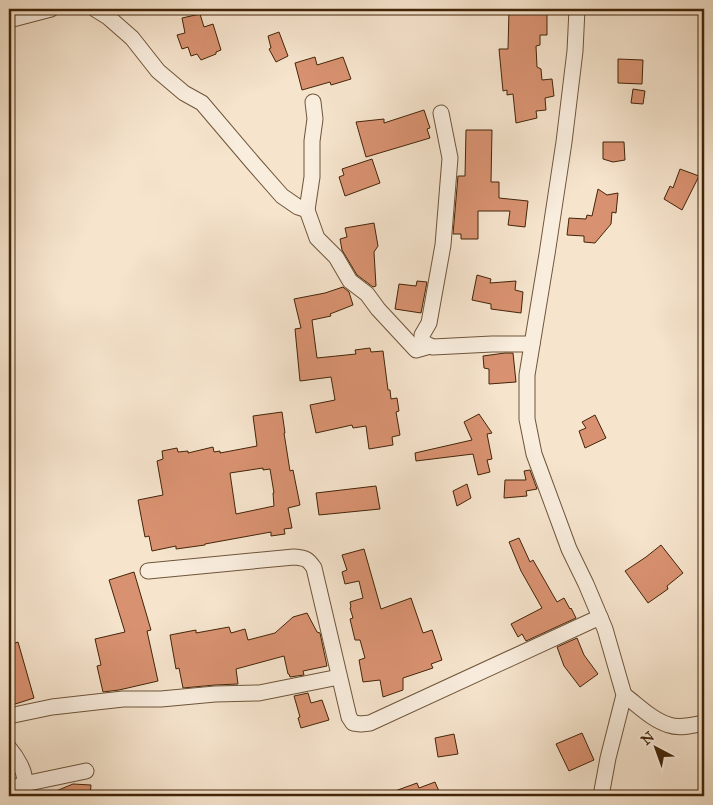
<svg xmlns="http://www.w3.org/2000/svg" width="713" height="805" font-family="'IM FELL Great Primer',serif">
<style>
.building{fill:#d99271;stroke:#422508;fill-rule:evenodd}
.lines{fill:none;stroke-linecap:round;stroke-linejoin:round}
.minor-casing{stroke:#6f5539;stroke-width:17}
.minor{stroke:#f9edde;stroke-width:15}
</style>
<rect width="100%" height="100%" fill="#f6e4cd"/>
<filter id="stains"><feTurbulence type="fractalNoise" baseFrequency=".004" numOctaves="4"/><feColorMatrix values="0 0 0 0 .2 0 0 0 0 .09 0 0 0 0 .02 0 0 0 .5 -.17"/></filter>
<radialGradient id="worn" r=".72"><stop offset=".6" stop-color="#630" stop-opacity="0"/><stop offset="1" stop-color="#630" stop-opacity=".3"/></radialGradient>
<g class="building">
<polygon points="509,9 547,9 547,35 540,35 540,45 536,46 537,67 541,69 542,80 552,79 554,96 545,98 546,110 536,111 537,118 516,123 513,94 507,95 507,90 503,91 499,49 508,49"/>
<polygon points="200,14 204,27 213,24 221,50 216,52 216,54 201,60 197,54 191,56 188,47 182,49 177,35 185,33 182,18"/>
<polygon points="279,32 288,56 276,62 269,49 271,48 268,36"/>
<polygon points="315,57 317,65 343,57 351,79 331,85 330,82 302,90 295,63"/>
<polygon points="618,59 643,60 642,84 618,83"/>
<polygon points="633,89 645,91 643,104 631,103"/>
<polygon points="424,110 430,128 427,129 430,138 366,157 356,122 384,119 384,123"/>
<polygon points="466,130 492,130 491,182 499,182 499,198 528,201 525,227 508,225 510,211 478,211 478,239 461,239 461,234 453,234 458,176 465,176"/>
<polygon points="603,142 624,142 625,160 613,162 603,159"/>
<polygon points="372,159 380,183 345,196 339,177 344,175 342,169"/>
<polygon points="680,169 699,176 682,210 664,199 670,186 673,188"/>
<polygon points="598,189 607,195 618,193 616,213 612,212 611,224 595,243 584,242 584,236 567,235 569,218 586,219 587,215 592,216"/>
<polygon points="374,223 378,246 374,252 376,286 373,287 357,275 342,250 340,239 347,237 345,228"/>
<polygon points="477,275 491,279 490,283 516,281 515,290 523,292 521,313 491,309 491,304 472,300"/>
<polygon points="417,281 427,282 421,313 395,309 399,284 416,286"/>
<polygon points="343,287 349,292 353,305 330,314 331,316 312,320 317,358 356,354 355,350 370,348 371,352 383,351 388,390 390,390 391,399 397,398 399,411 396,412 400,435 392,437 393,445 369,449 366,426 353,428 352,425 316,433 310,405 335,400 331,377 300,381 295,329 301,328 294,299 325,293"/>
<polygon points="505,353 513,353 516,382 489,384 489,369 484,368 483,356"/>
<path d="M282 412 285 433H284L290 471 293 470 300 505 288 508 292 528 284 529 285 534 271 536V532L205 544V545L176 549V546L152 551 149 536 145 537 138 500 163 495 157 461 163 459 162 451 177 448 178 452 188 451V453L213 447 214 452 220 451V453L257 446 253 416ZM263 468V470L270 469 274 493H273L274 506 236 514 230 473Z"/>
<polygon points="479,414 492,433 487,434 492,459 487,460 490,472 478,475 473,454 416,461 415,453 472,440 464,422"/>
<polygon points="595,415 606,438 585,448 579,431 586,428 582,422"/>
<polygon points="530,470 537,489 526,491 527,496 504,498 505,480 526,480 524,471"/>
<polygon points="467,484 471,498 457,506 453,491"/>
<polygon points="376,486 380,509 319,515 316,493"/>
<polygon points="519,538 530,562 533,560 557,602 564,598 570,609 571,608 576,618 526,641 522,634 518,637 511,624 542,608 521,571 509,542"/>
<polygon points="661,545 683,573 667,586 668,589 648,603 625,571 646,557"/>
<polygon points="364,549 381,609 411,598 423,633 432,630 442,660 431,664 433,668 403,678 403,690 383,697 380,680 363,682 359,660 365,658 360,640 355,640 350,619 353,618 350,608 351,607 350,602 363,598 359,581 345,584 342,572 347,570 342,555"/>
<polygon points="134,572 151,630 147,631 158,681 119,690 103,692 97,666 101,665 95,639 125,632 109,580"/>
<polygon points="307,613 317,632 320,633 327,666 303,671 304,675 290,677 289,674 288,674 284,656 236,669 238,684 215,685 183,688 179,668 176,669 170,635 196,630 196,633 229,627 231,633 245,629 248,640 275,633 293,617"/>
<polygon points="577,638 584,655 598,674 580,687 564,666 557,647"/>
<polygon points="18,642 34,698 9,706 9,645"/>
<polygon points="308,693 311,703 322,700 329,720 301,728 298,718 300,717 294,696"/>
<polygon points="582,733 594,760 569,771 556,744"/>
<polygon points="454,734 458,754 438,757 435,738"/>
<polygon points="435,782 441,796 384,796 384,795 417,783 419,788"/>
<polygon points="73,784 91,785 90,796 44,796"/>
</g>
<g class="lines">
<g class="minor-casing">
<g id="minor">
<polyline points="95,9 108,17 132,38 158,71 184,93 202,103 253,163 282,196 298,207 307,210 317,238 336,257 350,281 367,294 378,309 416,350 430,346"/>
<polyline points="577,9 575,51 564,142 547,254 527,375 527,419 534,454 569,549 586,584 605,629 624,695 608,758 601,796"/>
<polyline points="9,20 51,9"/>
<polyline points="441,113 450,158 443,245 429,323 422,335 422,340 425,343 428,345 433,347 492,344 532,344"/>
<polyline points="307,210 312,177 312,141 315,119 313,102"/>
<path d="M148 571 294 557C306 558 308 559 314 568L349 717 353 723 361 724 370 723 600 617"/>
<path d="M624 695C638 705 652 720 669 725 680 729 694 725 704 723"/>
<polyline points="9,716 52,707 123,699 161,699 215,694 259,693 339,677"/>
<path d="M9 748C16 756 27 773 24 784L86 771"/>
<polyline points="9,790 24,784"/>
</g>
</g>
<use href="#minor" class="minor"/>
</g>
<rect width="713" height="805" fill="none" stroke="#f6e4cd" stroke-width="30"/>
<rect x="10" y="10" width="693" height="785" fill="none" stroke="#422508" stroke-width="2.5"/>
<rect x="15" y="15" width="683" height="775" fill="none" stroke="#422508"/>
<g transform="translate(656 748) rotate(319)" stroke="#f9edde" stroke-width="4" paint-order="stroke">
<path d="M0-4L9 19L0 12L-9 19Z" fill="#422508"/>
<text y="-8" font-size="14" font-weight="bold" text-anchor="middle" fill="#422508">N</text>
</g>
<rect width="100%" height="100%" filter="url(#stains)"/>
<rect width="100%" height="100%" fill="url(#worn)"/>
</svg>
